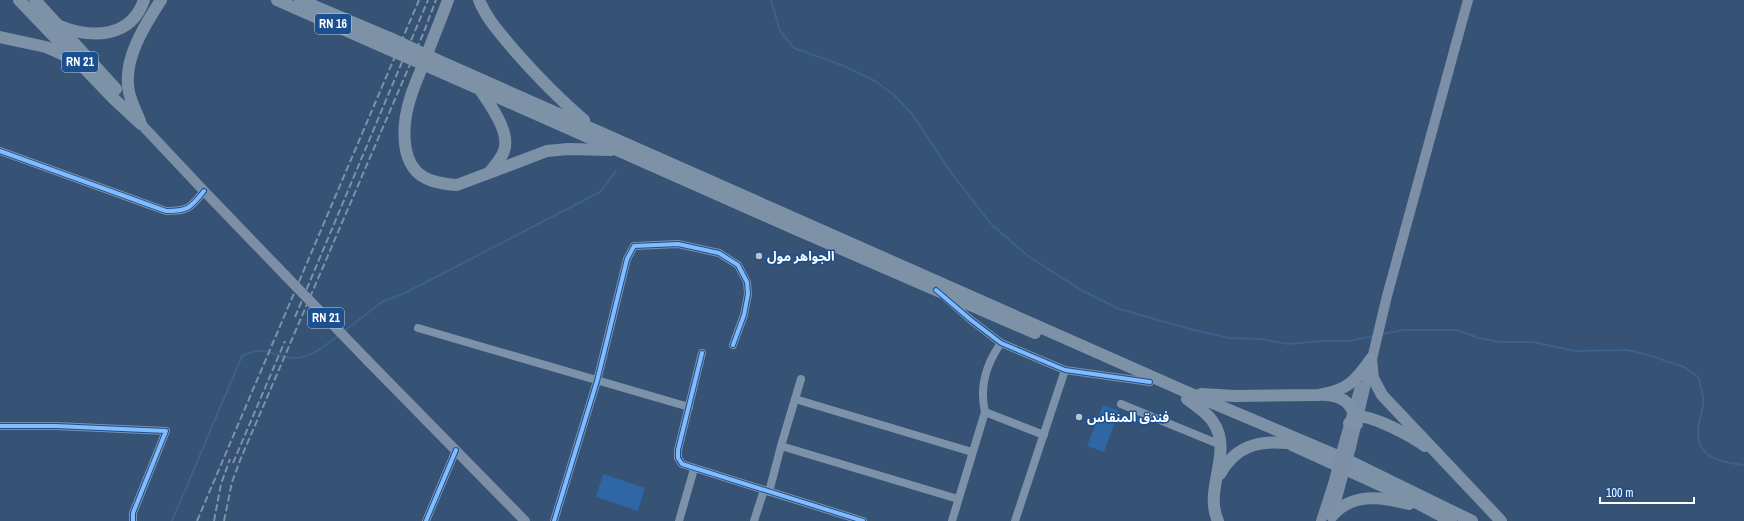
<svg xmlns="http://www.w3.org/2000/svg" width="1744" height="521" font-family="'Archivo Narrow','Noto Sans Arabic',sans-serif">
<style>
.green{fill:#2f66a5}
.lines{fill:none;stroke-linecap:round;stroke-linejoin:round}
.stream{stroke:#3b618d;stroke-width:2}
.minor{stroke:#7d92a8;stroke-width:8}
.major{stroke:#7d8ea7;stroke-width:10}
.highway{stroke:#7e92a7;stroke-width:12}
.rail{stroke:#7e92a7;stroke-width:2;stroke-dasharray:7 3;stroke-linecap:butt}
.major-bridge{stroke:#7d8ea7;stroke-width:10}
.highway-bridge{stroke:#7e92a7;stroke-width:12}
.cycleway-casing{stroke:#1b4f8f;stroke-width:6}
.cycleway{stroke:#80bcff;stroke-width:4}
.poi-dot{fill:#b9c2ce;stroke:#1b4f8f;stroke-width:1.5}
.labels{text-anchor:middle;stroke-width:3;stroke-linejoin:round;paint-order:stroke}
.shield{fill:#1b4f8f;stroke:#bbcadd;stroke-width:1}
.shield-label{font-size:12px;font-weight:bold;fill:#fff}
.poi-label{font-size:13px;font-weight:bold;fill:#fff;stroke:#1b4f8f;text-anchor:start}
</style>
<rect width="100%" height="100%" fill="#365274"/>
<g class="green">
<polygon points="1103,405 1119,411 1104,452 1087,446"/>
<polygon points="603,474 645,488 638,511 596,497"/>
</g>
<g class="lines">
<g class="stream">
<polyline points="771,0 780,31 794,48 844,66 875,81 895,96 913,115 949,170 992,225 1028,256 1081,290 1119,309 1194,330 1229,338 1261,339 1288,344 1320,341 1349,341 1373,336"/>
<polyline points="344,331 382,302 407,292 600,192 616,171"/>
<path d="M1382 334 1403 330H1456L1479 338 1500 342H1533L1575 351 1628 350 1648 355 1684 367 1699 378C1700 385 1703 393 1703 400 1704 411 1697 422 1698 434 1699 459 1724 463 1744 465"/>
<path d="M172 521 242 356C266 343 273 358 295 358 311 358 327 344 339 335"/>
</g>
<g class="minor">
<path d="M0 151 166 211C189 211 190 208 204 191"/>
<polyline points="945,297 971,320 1001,343 1065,370 1150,382"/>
<polyline points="418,328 689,407"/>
<polyline points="702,353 678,450 678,458 682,464 863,521"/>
<polyline points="795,399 972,452"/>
<polyline points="1121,404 1221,445"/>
<polyline points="985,412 1044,435"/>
<polyline points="0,426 56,426 166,431 133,513 133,521"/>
<polyline points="781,446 958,499"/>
<polyline points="769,492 781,446 801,379"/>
<polyline points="426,521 456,450"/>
<polyline points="554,521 597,381 627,259 634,246 678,244 719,253 738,265 747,282 748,294 744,315 733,345"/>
<polyline points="679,521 694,469"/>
<polyline points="754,521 764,490"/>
<path d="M952 521 985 412C979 386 986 364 1001 343"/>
<polyline points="1015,521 1065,370"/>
</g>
<g class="major">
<polyline points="141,124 204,191 285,275"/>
<polyline points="368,361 525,521"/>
<polyline points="1343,446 1360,387"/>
<polyline points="1351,447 1387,296 1468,0"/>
<polyline points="1332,517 1340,487"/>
<polyline points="1321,521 1333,484"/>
</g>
<g class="highway">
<polyline points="19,0 114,99 141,124"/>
<polyline points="35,0 116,89"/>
<polyline points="277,0 388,49"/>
<polyline points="300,0 392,39"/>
<path d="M448 0C441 19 433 38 426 57 421 71 414 85 410 99 403 121 400 155 417 172 427 182 444 184 457 185L547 151 568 149 611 150"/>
<path d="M479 0C487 20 501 34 514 50 536 75 558 98 584 120"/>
<path d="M60 26C92 39 131 38 144 0"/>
<polyline points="0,37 46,47 73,59"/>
<polyline points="437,60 1182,390 1345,459 1472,521"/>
<polyline points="434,69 793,228 1035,333"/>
<path d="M479 88C489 104 511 131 504 151 501 159 495 165 490 172"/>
<path d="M140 121C136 111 131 102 129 92 122 60 145 25 161 0"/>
<polyline points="1371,359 1373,378 1382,395 1501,521"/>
<path d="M1201 394 1235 396 1319 395C1347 390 1355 382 1371 359"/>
<path d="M1325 395C1345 396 1353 405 1357 424"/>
<path d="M1187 399C1196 406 1207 412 1213 422 1234 452 1203 489 1218 521"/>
<path d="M1349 423 1357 417C1371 414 1413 437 1425 446"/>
<polyline points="1292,445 1400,494 1451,521"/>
<path d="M1220 474C1235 447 1257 440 1287 443"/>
<path d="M1332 516C1352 492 1383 497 1409 504"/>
</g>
<g class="rail">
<polyline points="295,317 428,0"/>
<polyline points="233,463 285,341"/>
<polyline points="197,521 419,0"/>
<polyline points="214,521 221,484 230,459"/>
<polyline points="224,521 232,482 241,458 423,34 436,0"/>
</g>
<g class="major-bridge">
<polyline points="285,275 368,361"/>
<polyline points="1333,484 1343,446"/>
<polyline points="1340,487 1351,447"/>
</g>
<g class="highway-bridge">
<polyline points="392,39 437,60"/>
<polyline points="388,49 434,69"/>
</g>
<g class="cycleway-casing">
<g id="cycleway">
<path d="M0 151 166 211C189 211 190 208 204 191"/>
<polyline points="936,290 971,320 1001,343 1065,370 1150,382"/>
<polyline points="702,353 678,450 678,458 682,464 863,521"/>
<polyline points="0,426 56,426 166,431 133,513 133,521"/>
<polyline points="426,521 456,450"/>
<polyline points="554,521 597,381 627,259 634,246 678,244 719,253 738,265 747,282 748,294 744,315 733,345"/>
</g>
</g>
<use href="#cycleway" class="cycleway"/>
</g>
<g class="poi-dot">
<circle cx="759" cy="256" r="4"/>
<circle cx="1079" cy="417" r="4"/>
</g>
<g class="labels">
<g class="shield">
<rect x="315" y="14" width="36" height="20" rx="3"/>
<rect x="62" y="52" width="36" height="20" rx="3"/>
<rect x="308" y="308" width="36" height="20" rx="3"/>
</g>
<g class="shield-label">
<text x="333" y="28">RN 16</text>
<text x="80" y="66">RN 21</text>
<text x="326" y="322">RN 21</text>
</g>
<g class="poi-label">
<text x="767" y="261">الجواهر مول</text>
<text x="1087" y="422">فندق المنقاس</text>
</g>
</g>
<path d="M1600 497v6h94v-6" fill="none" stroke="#ffffff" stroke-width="2"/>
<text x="1606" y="497" font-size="12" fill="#ffffff" stroke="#1b4f8f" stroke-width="3" paint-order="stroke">100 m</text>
</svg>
